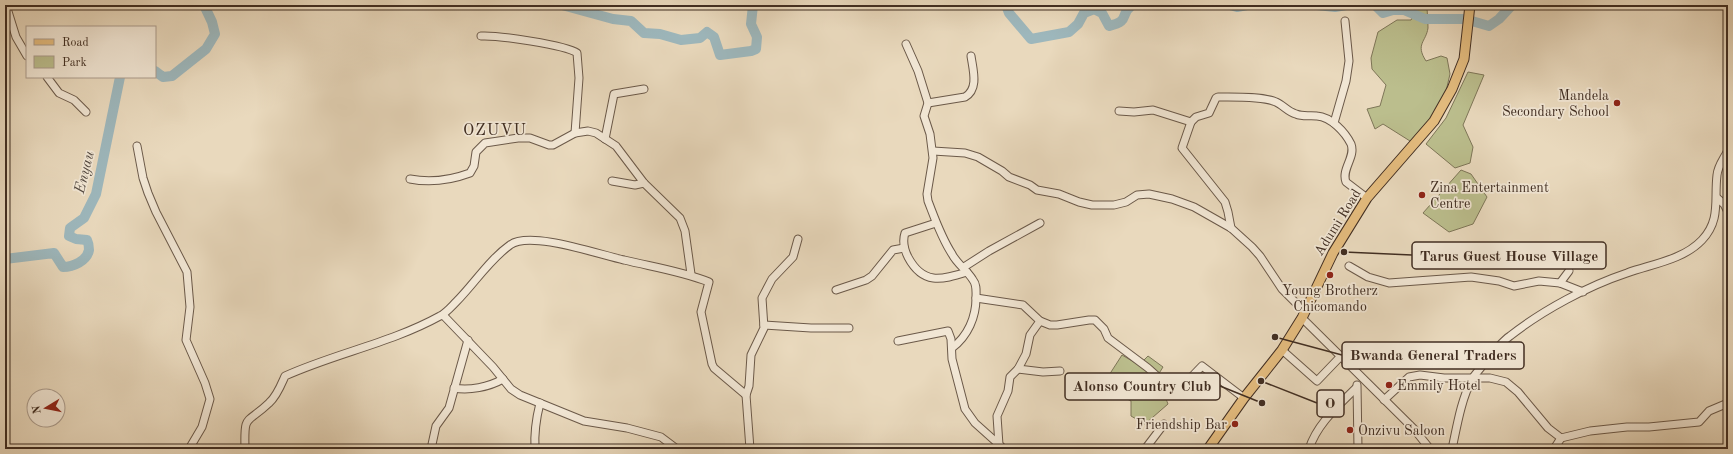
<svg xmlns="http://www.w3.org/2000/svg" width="1733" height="454" font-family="'Old Standard TT',serif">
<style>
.green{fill:#bbbe8d;stroke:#7e7658}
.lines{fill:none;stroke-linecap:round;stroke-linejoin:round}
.river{stroke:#9db7bc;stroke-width:10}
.minor-casing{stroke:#6b5949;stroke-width:9}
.major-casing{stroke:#412e22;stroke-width:11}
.minor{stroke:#f1e6d4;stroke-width:7}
.major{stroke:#e4bc7e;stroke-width:9}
.poi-dot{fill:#8f2418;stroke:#f1e6d4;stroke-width:1.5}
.labels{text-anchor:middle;stroke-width:3.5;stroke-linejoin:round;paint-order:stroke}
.poi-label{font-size:14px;fill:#412e22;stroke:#f1e6d4;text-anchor:start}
.street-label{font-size:14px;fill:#412e22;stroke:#f1e6d4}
.water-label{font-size:15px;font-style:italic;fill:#534941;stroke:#f1e6d4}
.quarter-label{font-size:16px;letter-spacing:1px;fill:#412e22;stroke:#f1e6d4}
.leader{fill:none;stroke:#412e22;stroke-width:1.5}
.callout-dot{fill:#412e22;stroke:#f1e6d4;stroke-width:1.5}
.callout{fill:#f1e6d4;stroke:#412e22;stroke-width:1.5}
.callout-label{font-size:15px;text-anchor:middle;font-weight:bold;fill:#412e22}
</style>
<rect width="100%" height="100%" fill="#e9d9bd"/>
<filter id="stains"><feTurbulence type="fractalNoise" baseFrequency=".005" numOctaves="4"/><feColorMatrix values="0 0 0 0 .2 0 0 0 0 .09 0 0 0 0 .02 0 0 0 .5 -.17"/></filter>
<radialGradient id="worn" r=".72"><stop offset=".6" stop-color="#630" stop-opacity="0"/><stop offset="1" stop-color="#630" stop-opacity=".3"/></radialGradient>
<g class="green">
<path d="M1404 5H1427C1427 12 1428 20 1428 28 1426 42 1415 44 1426 61L1441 56 1447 58 1450 74 1443 104 1417 137 1410 141 1383 124 1375 129 1367 109 1380 106 1386 85 1372 69 1371 58 1378 32 1397 20H1411L1416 11Z"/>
<polygon points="1468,72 1484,75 1463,125 1473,147 1470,163 1455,168 1426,144 1446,118"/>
<polygon points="1461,170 1471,174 1487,197 1473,224 1449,232 1423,213"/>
<path d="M1122 355 1139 365 1148 356 1163 367 1158 375C1163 385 1163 394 1168 404L1145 424 1131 416V401L1102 386Z"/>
</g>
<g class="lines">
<g class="river">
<polyline points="562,5 613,19 631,21 644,33 660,34 681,40 700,38 707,32 714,37 720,55 751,51 756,49 757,37 751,24 753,5"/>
<path d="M1006 5 1009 13 1031 39 1069 32 1078 24 1084 13 1094 9 1102 13 1109 26C1131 21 1119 15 1132 5"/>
<polyline points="1230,5 1237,7 1247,5"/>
<polyline points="1317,5 1335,7 1346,5"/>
<polyline points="1375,5 1383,13 1393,10 1404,10 1425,19 1465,19 1489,26 1499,19 1512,5"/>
<polyline points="155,71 163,77 172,76 206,49 215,34 212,22 204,5"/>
<path d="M5 259 54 253 63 267C73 267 87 261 89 250 89 247 88 242 87 240L76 239 69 236 70 228 84 218 96 194 120 77"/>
</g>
<g class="minor-casing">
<g id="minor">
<polyline points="6,5 16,37 27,56"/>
<path d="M481 36C497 35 566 45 577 53L579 78 575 133"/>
<path d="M906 44 918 71 928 103 924 116 930 134 933 158 927 194 928 201C935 219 941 237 952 254 957 264 967 270 973 280 977 285 976 291 976 298 976 317 968 336 952 348"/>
<polyline points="47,77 59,93 74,100 86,112"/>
<path d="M928 103 965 97C979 89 973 70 971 56"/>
<path d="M1119 111 1134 112 1153 110 1191 122 1196 117 1209 113 1216 98 1218 97C1233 97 1263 96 1276 102 1283 105 1288 112 1296 114 1303 117 1310 115 1317 116 1331 117 1345 132 1351 144 1356 157 1341 169 1346 182L1367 198"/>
<polyline points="1191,122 1182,148 1225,202 1228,212 1231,228"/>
<polyline points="1334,123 1346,81 1349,61 1345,21"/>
<polyline points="605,139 614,94 644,89"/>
<polyline points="137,146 143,178 148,193 156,212 187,272 190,307 186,340 205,383 210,399 202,427 189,449"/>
<polyline points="933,151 965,153 978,157 1002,171 1009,177 1030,185 1037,190 1059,194 1079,202 1092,205 1114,205 1126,202 1137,195 1149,194 1172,199 1194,207 1231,228 1252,247 1260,256 1282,289 1305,312"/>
<path d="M410 179C430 183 451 180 470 173L474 166 476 152 485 143 518 138H530L549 145H553L575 133 588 131 596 133 616 146 644 183 680 218 685 231 691 274"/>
<polyline points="612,181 635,185 644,183"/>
<polyline points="1717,198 1724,204 1728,212"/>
<path d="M936 223 905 233C902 242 904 249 908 257 923 285 941 280 967 272"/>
<polyline points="1349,266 1368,277 1389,283 1471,277 1499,281 1514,286 1539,281 1560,283 1583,292"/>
<polyline points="964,267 989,251 1040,223"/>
<polyline points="1560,283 1569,271"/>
<polyline points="836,290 866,280 872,276 893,250 904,248"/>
<polyline points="976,298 1023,305 1040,321 1050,325 1057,325 1089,320 1095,320 1104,329 1108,338 1148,368 1176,393 1202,366 1244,398"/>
<polyline points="443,315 493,367 511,389 520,395 584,421 627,428 661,437 677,449"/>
<polyline points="1302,318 1414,429 1430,449"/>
<polyline points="764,325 811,328 849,328"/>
<polyline points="898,341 948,331 951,339 952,359 965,409 975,423 1004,449"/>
<polyline points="1282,350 1317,381 1341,356"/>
<polyline points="1018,369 1043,372 1060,371"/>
<polyline points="1357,385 1358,449"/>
<path d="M454 388C469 391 489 387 503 379"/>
<polyline points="1384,400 1409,377 1420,375 1444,378 1490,378 1506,382 1518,392 1548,428 1561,438 1590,431 1627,427 1649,427 1699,422 1709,411 1728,403"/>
<polyline points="999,445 997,416 1008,391 1010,377 1018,369 1026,354 1030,335 1040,321"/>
<path d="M245 449C244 413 246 425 269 403 277 396 281 385 285 376 336 353 391 343 440 316 446 313 451 307 456 302 474 284 489 260 510 245 530 230 600 255 624 260 653 267 681 271 709 282L701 312 712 364 714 368 746 395"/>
<polyline points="431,449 436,426 449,408 468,340"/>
<path d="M535 449C534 432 536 419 540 403"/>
<polyline points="750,449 746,395 749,386 751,355 764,328 762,298 772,279 793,257 798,239"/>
<polyline points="1145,449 1164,424"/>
<path d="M1309 449C1317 424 1338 406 1356 388"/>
<path d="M1452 449C1457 426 1461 400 1472 379 1475 374 1480 369 1483 365 1491 355 1500 343 1510 336 1543 310 1588 286 1627 273 1652 264 1683 260 1702 240 1721 220 1714 200 1717 175 1718 165 1724 159 1728 150"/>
<polyline points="1554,449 1561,438"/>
</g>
</g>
<g class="major-casing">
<polyline id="major" points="1208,449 1244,398 1282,350 1302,318 1333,253 1367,198 1434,121 1452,89 1464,59 1470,5"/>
</g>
<use href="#minor" class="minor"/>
<use href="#major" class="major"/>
</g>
<g class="poi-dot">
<circle cx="1617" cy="103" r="4"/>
<circle cx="1422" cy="195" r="4"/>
<circle cx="1330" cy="275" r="4"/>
<circle cx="1389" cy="385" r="4"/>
<circle cx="1235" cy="424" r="4"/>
<circle cx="1350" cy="430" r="4"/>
</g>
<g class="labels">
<g class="poi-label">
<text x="1609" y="100" text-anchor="end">Mandela<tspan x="1609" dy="16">Secondary School</tspan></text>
<text x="1430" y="192">Zina Entertainment<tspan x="1430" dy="16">Centre</tspan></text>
<text x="1330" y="295" text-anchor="middle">Young Brotherz<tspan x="1330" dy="16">Chicomando</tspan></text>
<text x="1397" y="390">Emmily Hotel</text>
<text x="1227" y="429" text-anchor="end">Friendship Bar</text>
<text x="1358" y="435">Onzivu Saloon</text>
</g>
<g class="street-label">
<text transform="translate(1337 222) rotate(-58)" y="5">Adumi Road</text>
</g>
<g class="water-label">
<text transform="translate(84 172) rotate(-76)" y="5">Enyau</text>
</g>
<g class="quarter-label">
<text x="495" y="135">OZUVU</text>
</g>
</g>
<path class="leader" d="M1344 252L1412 255M1275 337L1342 355M1262 403L1220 386M1261 381L1317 403"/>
<g class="callout-dot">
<circle cx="1344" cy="252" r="4"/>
<circle cx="1275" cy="337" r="4"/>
<circle cx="1262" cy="403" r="4"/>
<circle cx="1261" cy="381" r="4"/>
</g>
<g class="callout">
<rect x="1412" y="242" width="194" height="27" rx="4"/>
<rect x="1342" y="342" width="182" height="27" rx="4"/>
<rect x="1065" y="373" width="155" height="27" rx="4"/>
<rect x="1317" y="390" width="27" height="27" rx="4"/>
</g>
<g class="callout-label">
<text x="1509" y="261">Tarus Guest House Village</text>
<text x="1433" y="360">Bwanda General Traders</text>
<text x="1142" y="391">Alonso Country Club</text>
<text x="1330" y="408">O</text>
</g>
<rect width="1733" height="454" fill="none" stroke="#e9d9bd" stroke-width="20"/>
<rect x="6" y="6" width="1721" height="442" fill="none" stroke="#412e22" stroke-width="2"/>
<rect x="10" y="10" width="1713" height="434" fill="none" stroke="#412e22"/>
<rect x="26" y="26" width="130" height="52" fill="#f1e6d4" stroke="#ab9c8d"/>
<rect x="34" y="39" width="20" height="6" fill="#e4bc7e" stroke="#ab9c8d"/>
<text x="62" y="46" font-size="12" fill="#412e22">Road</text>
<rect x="34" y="56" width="20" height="12" fill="#bbbe8d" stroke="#ab9c8d"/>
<text x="62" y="66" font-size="12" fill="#412e22">Park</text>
<g transform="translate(46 408) rotate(260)"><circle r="19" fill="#f1e6d4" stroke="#ab9c8d"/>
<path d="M0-3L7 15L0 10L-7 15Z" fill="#8f2418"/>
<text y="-6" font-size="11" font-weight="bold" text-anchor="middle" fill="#412e22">N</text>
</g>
<rect width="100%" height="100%" filter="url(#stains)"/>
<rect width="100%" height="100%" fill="url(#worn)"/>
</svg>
